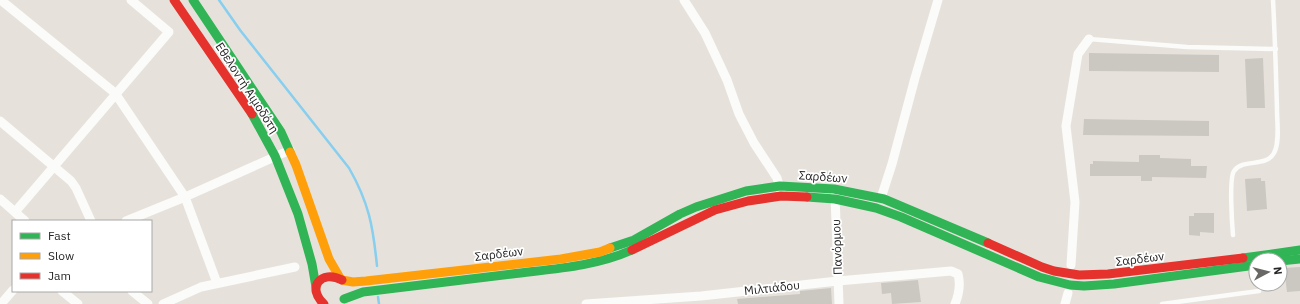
<svg xmlns="http://www.w3.org/2000/svg" width="1300" height="304" font-family="'IBM Plex Sans',sans-serif">
<style>
.lines{fill:none;stroke-linecap:round;stroke-linejoin:round}
.stream{stroke:#87ceef;stroke-width:2.5}
.building{fill:#cbc8c2}
.lane{stroke:#fbfbfa;stroke-width:4.5}
.street{stroke:#fbfbfa;stroke-width:9}
.fast{stroke:#30b455;stroke-width:9}
.slow{stroke:#ff9f0a;stroke-width:9}
.jam{stroke:#e5322d;stroke-width:9}
.labels{text-anchor:middle;stroke-width:3.5;stroke-linejoin:round;paint-order:stroke}
.street-label{font-size:12px;fill:#262626;stroke:#fff}
</style>
<rect width="100%" height="100%" fill="#e6e2db"/>
<g class="lines">
<g class="stream">
<path d="M219 0 240 30 349 168C369 203 373 226 377 266"/>
<polyline points="378,297 379,304"/>
</g>
</g>
<g class="building">
<polygon points="1089,53 1219,55 1219,72 1089,71"/>
<polygon points="1263,58 1265,108 1247,108 1245,59"/>
<polygon points="1084,119 1209,121 1209,136 1083,135"/>
<polygon points="1139,155 1160,155 1160,158 1191,159 1191,166 1207,166 1206,178 1152,177 1152,181 1141,181 1141,176 1090,176 1090,164 1093,164 1093,161 1139,162"/>
<polygon points="1261,178 1261,181 1265,181 1267,209 1247,211 1245,179"/>
<polygon points="1194,213 1214,213 1214,233 1200,232 1200,236 1189,235 1189,216 1194,216"/>
<polygon points="1300,267 1300,291 1287,292 1284,268"/>
<polygon points="918,280 921,302 892,304 891,293 882,294 881,283"/>
<polygon points="831,288 832,304 738,304 737,299 800,294 800,291"/>
</g>
<g class="lines">
<g class="lane">
<polyline points="1089,39 1187,47 1276,49"/>
<path d="M1233 235C1232 224 1229 178 1234 171 1243 158 1266 168 1274 153 1280 143 1277 122 1277 110 1276 74 1275 37 1273 0"/>
<polyline points="1162,304 1259,291"/>
</g>
<g class="street">
<polyline points="684,0 705,33 727,80 739,114 754,143 777,178 781,192"/>
<polyline points="2,1 115,93 185,197 217,283"/>
<polyline points="0,121 71,181 76,188 91,221"/>
<polyline points="835,195 839,304"/>
<polyline points="881,198 892,164 915,78 938,0"/>
<polyline points="0,199 25,221"/>
<polyline points="15,212 169,32 131,0"/>
<polyline points="126,221 185,197 290,150"/>
<polyline points="1071,265 1075,202 1066,126 1078,54 1089,39"/>
<polyline points="62,291 78,304"/>
<polyline points="132,291 148,304"/>
<polyline points="1,304 13,290"/>
<polyline points="163,304 201,287 295,267"/>
<path d="M586 304 701 296 838 281 951 271 958 274C961 285 959 294 955 304"/>
<polyline points="1065,304 1068,293"/>
</g>
<g class="fast">
<polyline points="193,0 281,132 290,152"/>
<polyline points="252,114 275,156 298,214 312,264 316,287"/>
<polyline points="807,197 835,199 876,208 901,217 1039,277 1070,285 1084,286 1114,284 1256,265"/>
<polyline points="610,248 634,240 680,214 696,207 746,191 780,186 834,189 884,199 988,243"/>
<polyline points="1243,258 1300,250"/>
<polyline points="1280,261 1300,259"/>
<path d="M344 299 363 292C413 286 462 280 512 274 552 269 594 267 632 250"/>
</g>
<g class="slow">
<polyline points="290,152 296,165 329,259 340,278"/>
<polyline points="342,280 353,282 366,281 561,259 600,252 610,248"/>
</g>
<g class="jam">
<polyline points="174,0 252,114"/>
<polyline points="988,243 1042,267 1054,271 1079,275 1108,274 1243,258"/>
<polyline points="632,250 715,210 748,201 781,196 807,197"/>
<path d="M324 304C306 288 321 269 342 280"/>
</g>
</g>
<g class="labels">
<g class="street-label">
<text transform="translate(247 88) rotate(57)" y="4">Εθελοντή Αιμοδότη</text>
<text transform="translate(823 177) rotate(4)" y="4">Σαρδέων</text>
<text transform="translate(837 247) rotate(-92)" y="4">Πανόρμου</text>
<text transform="translate(499 254) rotate(-7)" y="4">Σαρδέων</text>
<text transform="translate(1140 259) rotate(-7)" y="4">Σαρδέων</text>
<text transform="translate(772 288) rotate(-6)" y="4">Μιλτιάδου</text>
</g>
</g>
<rect x="12" y="220" width="140" height="72" fill="#ffffff" stroke="#a8a8a8"/>
<rect x="20" y="233" width="20" height="6" fill="#30b455" stroke="#a8a8a8"/>
<text x="48" y="240" font-size="12" fill="#262626">Fast</text>
<rect x="20" y="253" width="20" height="6" fill="#ff9f0a" stroke="#a8a8a8"/>
<text x="48" y="260" font-size="12" fill="#262626">Slow</text>
<rect x="20" y="273" width="20" height="6" fill="#e5322d" stroke="#a8a8a8"/>
<text x="48" y="280" font-size="12" fill="#262626">Jam</text>
<g transform="translate(1268 272) rotate(83)"><circle r="19" fill="#ffffff" stroke="#a8a8a8"/>
<path d="M0-3L7 15L0 10L-7 15Z" fill="#696865"/>
<text y="-6" font-size="11" font-weight="bold" text-anchor="middle" fill="#262626">N</text>
</g>
</svg>
